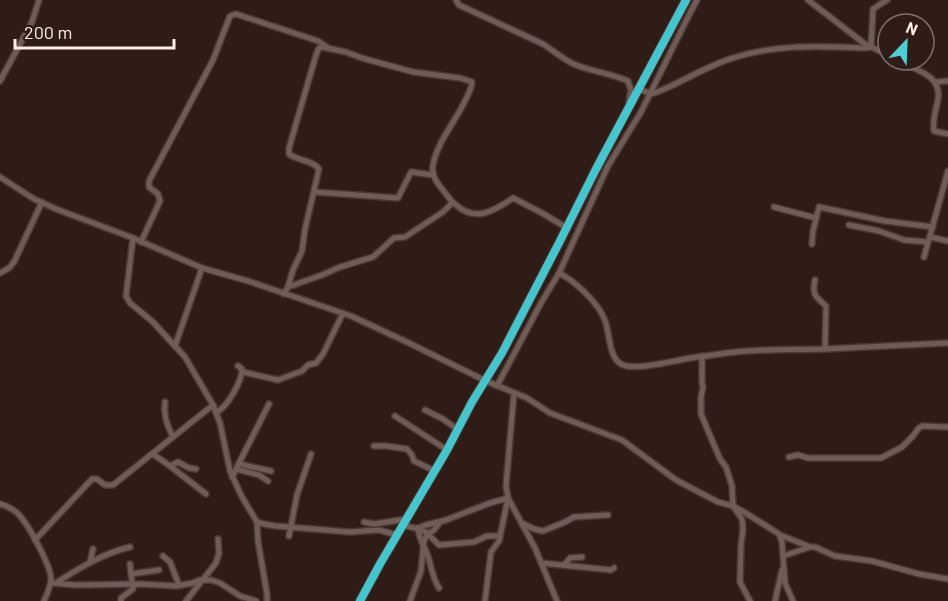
<svg xmlns="http://www.w3.org/2000/svg" width="948" height="601" font-family="Barlow,sans-serif">
<style>
.lines{fill:none;stroke-linecap:round;stroke-linejoin:round}
.minor-casing{stroke:#493936;stroke-width:8}
.highway-casing{stroke:#493936;stroke-width:10}
.minor{stroke:#715b55;stroke-width:5}
.highway{stroke:#46c5cd;stroke-width:8}
</style>
<rect width="100%" height="100%" fill="#2f1c17"/>
<g class="lines">
<g class="minor-casing">
<g id="minor">
<path d="M456 0 459 5 543 44C554 51 564 60 576 65 594 72 610 73 628 81L631 90 629 102"/>
<polyline points="808,0 865,44 888,55"/>
<polyline points="871,47 873,9 887,0"/>
<path d="M897 60C914 70 942 74 938 99 936 112 932 117 934 131L948 134"/>
<polyline points="0,81 32,22 39,0"/>
<polyline points="936,82 948,81"/>
<path d="M640 89 650 94 657 92C683 82 706 66 733 58 775 44 822 46 865 48L871 47"/>
<polyline points="0,177 34,199 56,209 133,238 202,268 248,281 351,316 409,343 486,381 527,398 550,413 622,440 676,480 718,502 733,506 744,512 779,534 782,542 785,583 793,601"/>
<polyline points="315,192 398,198 411,172 433,175"/>
<polyline points="774,207 816,218"/>
<polyline points="849,225 879,231 904,240 928,242"/>
<polyline points="930,237 948,241"/>
<polyline points="133,238 126,296 130,303 153,322 185,357 213,405 220,423 230,471 242,497 257,522 258,541 267,594 267,601"/>
<polyline points="141,242 160,201 158,194 149,187 149,181 213,60 230,16 236,14 318,41 327,47"/>
<polyline points="812,244 813,231 819,207 885,221 933,227"/>
<polyline points="924,257 948,171"/>
<polyline points="0,273 9,268 14,262 42,202"/>
<path d="M559 273C575 281 597 302 604 318 610 330 608 357 621 364 634 372 680 359 697 357 714 355 730 352 747 351 773 349 799 350 825 349 866 347 907 345 948 343"/>
<path d="M815 280C812 295 815 296 826 306L825 349"/>
<polyline points="288,287 322,275 340,267 373,257 394,238 405,237 443,212 452,203"/>
<path d="M284 294 288 287 293 270 302 251 305 229 319 169C313 160 298 161 289 154V148L316 55 319 48 322 47 346 52 362 58 413 72 460 78 472 82C472 89 467 96 464 103 454 123 437 143 433 165 431 175 437 183 443 190 447 195 450 201 455 204 475 223 494 211 513 198L542 213 567 228"/>
<polyline points="175,346 202,268"/>
<polyline points="702,356 702,383 703,387 701,397 701,414 720,459 726,467 732,486 733,506 742,519 743,529 741,545 740,582 750,601"/>
<polyline points="243,372 278,380 302,371 308,365 316,363 323,354 343,313"/>
<polyline points="497,386 541,303 559,273 608,166 641,112 690,13 697,0"/>
<path d="M165 402C163 415 167 426 173 437"/>
<polyline points="425,410 443,419 457,429"/>
<path d="M217 412C228 406 242 381 242 369L238 366"/>
<polyline points="395,416 447,450"/>
<polyline points="374,446 386,446 407,449 412,455 414,461 435,471"/>
<polyline points="153,454 170,466 178,462 189,468 196,469"/>
<polyline points="789,457 798,455 808,458 881,458 902,447 913,436 918,429 922,426 948,427"/>
<polyline points="239,464 271,471"/>
<polyline points="170,466 206,494"/>
<polyline points="236,469 259,475 268,481"/>
<polyline points="232,477 269,404"/>
<path d="M0 504C7 506 15 510 20 516 29 526 51 566 51 579 51 586 47 594 44 601"/>
<polyline points="257,522 264,524 276,526 350,532 379,530 397,535"/>
<polyline points="364,522 374,524 406,519"/>
<polyline points="522,523 534,529 543,531 565,522 574,517 608,515"/>
<polyline points="403,525 414,528 418,528 426,525 446,520 490,503 508,498 535,548 557,601"/>
<polyline points="418,528 427,533 439,545 474,542 487,536 500,536"/>
<path d="M418 528C419 540 424 545 428 556 432 568 432 577 439 588"/>
<polyline points="780,535 808,546"/>
<polyline points="289,536 297,495 311,454"/>
<polyline points="35,540 92,479 97,479 105,485 113,485 213,405"/>
<polyline points="163,556 170,562 179,585"/>
<polyline points="783,556 810,547 815,547 835,556 872,561 919,574 948,579"/>
<polyline points="90,562 93,549"/>
<polyline points="541,563 611,570 614,568"/>
<polyline points="130,564 131,574"/>
<polyline points="564,565 570,558 582,557"/>
<polyline points="51,583 76,585 140,584 176,586 193,583 200,580 211,580 220,583 240,596 256,601"/>
<path d="M56 583C79 568 104 553 130 547"/>
<polyline points="121,601 121,598 133,589 131,574 159,570"/>
<polyline points="186,601 216,563 219,553 218,539"/>
<polyline points="410,601 421,571 424,540 428,534 434,530 440,522"/>
<polyline points="485,601 491,552 499,541 508,498 506,486 514,393"/>
<polyline points="775,601 782,570"/>
</g>
</g>
<g class="highway-casing">
<polyline id="highway" points="360,601 380,564 447,450 472,402 502,353 560,241 596,169 686,0"/>
</g>
<use href="#minor" class="minor"/>
<use href="#highway" class="highway"/>
</g>
<g transform="translate(906 42) rotate(23)"><circle r="28" fill="#2f1c17" stroke="#81706c" stroke-width="1.5"/>
<path d="M0-4.5L10 22L0 15L-10 22Z" fill="#51ccd4"/>
<text y="-9" font-size="16" font-weight="bold" text-anchor="middle" fill="#fcefeb">N</text>
</g>
<path d="M15 39v9h159v-9" fill="none" stroke="#fcefeb" stroke-width="3"/>
<text x="24" y="39" font-size="18" fill="#fcefeb" stroke="#2f1c17" stroke-width="4.5" paint-order="stroke">200 m</text>
</svg>
